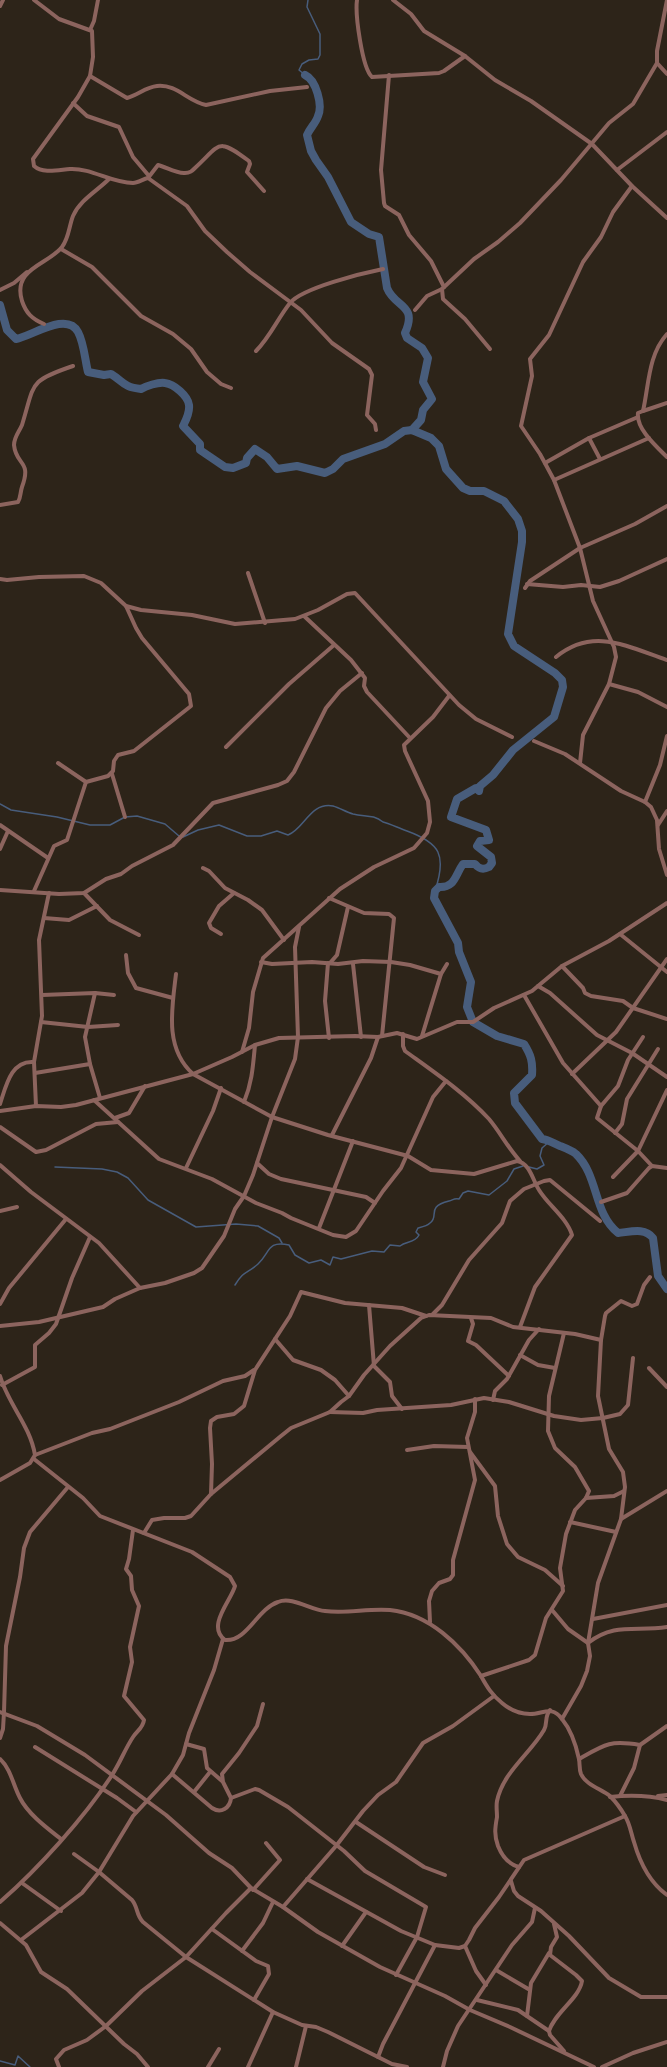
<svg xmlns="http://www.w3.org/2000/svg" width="667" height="2067" font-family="'Libre Baskerville',serif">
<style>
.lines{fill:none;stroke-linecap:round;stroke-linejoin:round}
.stream{stroke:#485d7c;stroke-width:1.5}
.river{stroke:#485d7c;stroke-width:8}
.street{stroke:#8c645e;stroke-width:4}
</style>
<rect width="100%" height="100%" fill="#2d2419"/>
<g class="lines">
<g class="stream">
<polyline points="305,75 299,70 302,64 309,60 318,59 320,55 320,34 307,7 308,0"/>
<polyline points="0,804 11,810 57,817 90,825 110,825 125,817 137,816 165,824 179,836"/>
<path d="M183 837 198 830 219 825 247 836H261L277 831 288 835C305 828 310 802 333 806 340 808 346 812 353 814 365 817 373 814 383 822 391 824 398 828 407 831 440 843 447 855 435 891"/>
<polyline points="55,1167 102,1169 117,1172 128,1178 148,1200 196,1227 236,1224 258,1226 279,1238 282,1243"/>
<polyline points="529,1167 537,1169 544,1165 540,1156 542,1148 550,1141"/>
<path d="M235 1285C244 1270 247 1274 258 1264 270 1253 267 1240 289 1245L295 1255 309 1263 321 1260 330 1265 333 1257 341 1259 372 1251 384 1252 390 1245 400 1246C406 1241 415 1243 419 1235L416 1232 418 1228C422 1227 427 1226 430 1223 440 1216 425 1207 449 1201 453 1200 454 1198 459 1199L463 1193 468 1191 489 1195 507 1181 514 1169 523 1166"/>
<polyline points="0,2061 15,2065 18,2056 30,2067"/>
</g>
<g class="river">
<path d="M305 75C316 80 323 105 318 116 316 123 310 128 307 135L311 151 316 160 328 177 351 222 369 234 379 237 387 288C395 308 418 304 405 333L407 338 422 348 428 358 423 382 432 399 423 410 421 420 412 430"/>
<path d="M0 305 7 330 16 339C32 336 67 311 78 332 84 343 85 360 88 372L104 375 111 374C124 382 123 387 141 389 146 386 158 382 165 383 174 384 188 396 189 405 190 413 186 420 183 426L200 444V450L225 467 233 468 246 463 247 458 255 449 267 457 277 469 297 466 325 473 333 469 343 459 385 444 404 431 412 430 431 438 439 446 446 469 463 488 470 491H484L504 501 518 519 522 531V542L508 634 514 646 555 673 562 680 563 687 554 717 513 750 493 775 480 786 479 791 476 788 457 799 451 817 486 830 489 840 480 841 477 846 491 857 492 863 489 867C483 870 479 869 475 864H463C455 875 455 888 439 887L435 891 434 898 458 943 459 952 471 982 467 1007 473 1022 497 1036 524 1044C531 1055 533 1062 532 1075L514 1093 515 1103 542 1139C549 1140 553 1143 560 1146 565 1148 571 1150 576 1154 599 1176 593 1213 618 1233 630 1232 645 1227 653 1238L658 1276 667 1289"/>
</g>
<g class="street">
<path d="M34 0 59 19 92 31 93 57 90 76 78 97 33 159 34 166C43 174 58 170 70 169 92 168 111 183 133 183 138 183 143 179 148 178L187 206 205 231 227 252 250 272 301 310 332 343 369 369 372 375 367 415 375 424 376 430"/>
<path d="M357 0C355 14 362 68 372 77L439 73 444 71 465 56"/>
<polyline points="393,0 411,14 424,31 465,56 495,80 531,101 592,144 632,186 667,218"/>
<polyline points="667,0 657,51 657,63 667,74"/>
<polyline points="0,6 3,0"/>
<polyline points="90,30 94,21 98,0"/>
<polyline points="389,75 381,170 384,203 385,206 399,215 409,235 431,261 444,287"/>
<path d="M90 76 127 98C138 95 146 87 157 86 177 84 187 101 206 105L270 91 307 87"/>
<polyline points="73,103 87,116 119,127 133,157 149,176"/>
<polyline points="617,170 667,132"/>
<path d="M148 178 158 165C166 167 177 174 185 173 190 173 192 171 195 168 221 144 217 137 249 161L250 164 247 172 264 191"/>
<polyline points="61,249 92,267 141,316 173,334 191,349 207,372 221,384 231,388"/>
<polyline points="442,289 443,299 465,319 490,349"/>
<polyline points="0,290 14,283 27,272"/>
<polyline points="415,310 427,296 442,289 474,259 498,242 520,223 561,180 609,123 633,104 657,63"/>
<path d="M44 324C32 319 26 313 22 301 12 268 48 265 62 247 69 238 69 226 73 216 80 200 97 191 109 179"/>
<path d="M667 334C648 355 649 385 643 411L638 413C636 429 657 447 667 457"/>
<path d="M256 351C270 337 278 318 290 303 302 288 363 273 383 269"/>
<polyline points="643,411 667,403"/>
<polyline points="589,438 600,459"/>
<polyline points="545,463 589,438 638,417"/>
<polyline points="554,480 649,438"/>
<path d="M0 505 18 502C21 497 20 493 22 487 32 460 16 466 14 445 14 437 19 432 22 425 35 383 28 381 73 366"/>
<polyline points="248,573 265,623"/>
<polyline points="0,579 7,580 39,577 84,576 101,583 126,606 141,610 192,615 235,624 295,619 318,610 347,594 355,593 459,705 476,719 512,737"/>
<polyline points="527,584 563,587 581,585 600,587 619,581 667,559"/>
<polyline points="525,588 530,581 580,548 635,524 667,506"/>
<polyline points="304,616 351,660 365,678 364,686 367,692 410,738"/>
<path d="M556 657C593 627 626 646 667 660"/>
<polyline points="609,684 638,692 667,707"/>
<polyline points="534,741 565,754 621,791 645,802 651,807 657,820 659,849 667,875"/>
<polyline points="226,747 289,684 334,645"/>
<polyline points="580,763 583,735 609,684 616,657 614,647 593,601 580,548 554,480 540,454 521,426 532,376 530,359 549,335 583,262 601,237 613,212 632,186"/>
<polyline points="112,774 125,817"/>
<polyline points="86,782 108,776 113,771 114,761 118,755 134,751 191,706 189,694 142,638 136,628 126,606"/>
<polyline points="645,802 660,765 667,736"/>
<polyline points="0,825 48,858"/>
<polyline points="658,825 667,811"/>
<polyline points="0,849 8,831"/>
<polyline points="203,868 209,871 225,888 248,900 262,910 284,940"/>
<polyline points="0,890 59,894 84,893 106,879 121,874 132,866 173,845 213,803 278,785 287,781 294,772 326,708 340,691 362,673"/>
<polyline points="34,891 54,846 67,840 86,782 58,763"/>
<polyline points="84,893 110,920 139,935"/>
<polyline points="329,898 364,913 389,914 394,918 382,1036"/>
<polyline points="44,918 69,920 97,906"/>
<polyline points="221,934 211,928 209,923 219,906 234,893"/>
<polyline points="620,934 667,972"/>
<polyline points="126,955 128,973 136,988 173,998"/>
<polyline points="261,962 272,964 312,962 338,964 363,961 391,962 410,965 441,974"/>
<polyline points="328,963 325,1001 329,1038"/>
<polyline points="330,963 337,955 348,907"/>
<polyline points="353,964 361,1037"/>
<polyline points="562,966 583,988 585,993 591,996 623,1001 633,1008 667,1019"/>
<path d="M176 974C172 1008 164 1048 193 1074L272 1117 328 1135 408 1156 431 1170 474 1174 517 1161C530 1163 533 1181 539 1190 548 1205 567 1218 572 1235L535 1287 520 1327"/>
<polyline points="538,986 550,993 597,1035 632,1053 667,1077"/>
<polyline points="95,993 85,1037 90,1064 100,1098"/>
<polyline points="42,995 95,993 114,995"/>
<polyline points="524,995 563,1063 601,1106"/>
<polyline points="41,1022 88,1027 118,1025"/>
<path d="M403 1034V1046L405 1051C434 1072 465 1093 489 1119 500 1132 508 1148 520 1161"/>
<polyline points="422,1036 441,974 447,964"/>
<polyline points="643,1037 628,1060 618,1086 601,1106 597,1118 638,1151 652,1166"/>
<polyline points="242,1052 249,1028 253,992 263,958 340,889 374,867 414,848 427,833 430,822 428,801 405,751 404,745 433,717 449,696"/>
<polyline points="35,1073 90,1064"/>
<polyline points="572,1074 616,1032 667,959"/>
<polyline points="94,1100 159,1159 212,1179 256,1203 282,1213 291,1218 333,1235 346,1237 356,1231 383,1191 401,1168 433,1097 446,1081"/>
<path d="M244 1102C252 1083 253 1066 255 1045"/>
<path d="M0 1104C6 1086 11 1060 34 1062"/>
<polyline points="36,1106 34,1062 42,1016 39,940 49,893"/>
<polyline points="0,1111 36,1106 61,1107 76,1105 193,1074 232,1057 255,1045 279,1038 355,1036 378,1037 397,1033 417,1039 457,1022 473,1022 494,1008 532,991 562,966 609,941 667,903"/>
<polyline points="115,1118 129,1113 145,1086"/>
<polyline points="0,1127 36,1152 46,1150 96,1124 118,1122"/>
<polyline points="615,1133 622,1124 627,1099 658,1049"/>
<polyline points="332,1135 371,1058 378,1037"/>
<polyline points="257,1163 269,1174 281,1179 366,1197 375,1203"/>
<polyline points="0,1165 31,1192 99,1243 140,1288"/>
<polyline points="186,1168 213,1111 221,1088"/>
<polyline points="613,1177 638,1151 667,1090"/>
<polyline points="601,1202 627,1193 649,1168 652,1166 667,1168"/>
<polyline points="0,1211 17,1207"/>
<polyline points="319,1228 353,1141"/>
<polyline points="0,1304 9,1288 66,1219"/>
<polyline points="369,1305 374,1366 390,1382 392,1396 402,1409"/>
<polyline points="433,1314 442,1305 469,1260 502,1223 510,1201 524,1189 544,1181 550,1180 600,1221"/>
<polyline points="471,1318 473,1324 468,1341 476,1345 509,1376"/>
<polyline points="0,1326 39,1322 103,1307 115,1299 140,1288 165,1283 194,1273 202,1268 224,1236 235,1209 244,1196 253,1175 272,1117 295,1059 298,1037 295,947 299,927"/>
<polyline points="275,1339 293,1360 321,1370 335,1380 349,1396"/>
<polyline points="520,1355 538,1365 555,1368"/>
<polyline points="649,1368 667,1387"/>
<path d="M0 1376C8 1404 30 1425 35 1455L30 1463 0 1480"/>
<polyline points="2,1385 35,1367 35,1345 49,1333 56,1324 72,1278 90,1237"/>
<polyline points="493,1400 495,1391 507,1379 529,1340 539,1329"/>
<polyline points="330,1412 363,1413 377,1410 451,1405 484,1398 509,1402 554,1416 581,1420 603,1418 620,1414 628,1405 633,1358"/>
<polyline points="407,1450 434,1446 468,1447"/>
<polyline points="470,1452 495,1486 498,1516 507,1544 518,1557 545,1570 563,1586"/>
<polyline points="35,1455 92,1433 110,1429 179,1402 223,1381 245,1376 254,1370"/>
<path d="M34 1459 83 1498 100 1516 192 1552 230 1577 235 1586C231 1601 206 1626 225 1640 247 1642 257 1609 278 1602 292 1596 311 1610 325 1611 347 1614 368 1608 390 1610 429 1614 461 1645 481 1676 487 1687 492 1695 502 1703 509 1709 519 1714 530 1714 543 1714 552 1705 562 1719 571 1730 576 1745 579 1759 580 1764 579 1769 581 1774 586 1785 601 1789 610 1796 616 1802 621 1809 625 1816 630 1824 631 1833 634 1842 640 1863 649 1882 667 1895"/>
<polyline points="211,1494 212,1464 210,1428 211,1421 217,1417 234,1414 244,1406 255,1370 290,1316 301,1292 345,1303 402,1308 426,1316"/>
<polyline points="586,1498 614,1496 624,1491"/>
<polyline points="621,1519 667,1491"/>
<polyline points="570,1522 616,1532"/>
<polyline points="144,1533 152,1520 164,1518 185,1518 191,1516 211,1494 281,1436 291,1428 330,1412 341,1402 349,1396 364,1375 390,1346 421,1318 429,1315 491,1318 513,1327 575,1334 601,1340"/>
<path d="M552 1610 568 1629 588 1643C615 1622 636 1632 667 1627"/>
<polyline points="593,1619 667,1605"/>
<polyline points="430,1622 429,1601 432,1591 439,1583 450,1579 453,1575 453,1560 475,1480 467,1438 475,1412 475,1399"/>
<polyline points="481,1676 529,1660 535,1655 546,1618 563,1591 560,1568 566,1534 575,1510 586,1498 589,1491 575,1467 555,1448 548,1431 549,1396 564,1333"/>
<polyline points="0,1712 37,1726 85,1755 166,1815 209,1853 232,1868 251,1888 283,1907 318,1932 380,1967 445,1996 470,2010 510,2027 594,2067"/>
<polyline points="562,1719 581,1686 587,1671 590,1656 588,1643 598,1583 621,1519 625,1487 623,1472 609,1449 598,1396 601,1340 605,1316 606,1313 621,1301 632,1306 637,1304 644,1285 650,1277"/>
<polyline points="0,1738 3,1729 4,1712 6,1646 20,1577 24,1548 30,1532 68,1487"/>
<polyline points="186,1744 204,1749 207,1768 222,1781"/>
<polyline points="35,1747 117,1798 136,1812"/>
<path d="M0 1759C11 1769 13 1785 20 1798 28 1814 47 1828 61 1839"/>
<path d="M579 1759C605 1744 610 1740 640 1745L667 1726"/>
<path d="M172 1774 212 1808C221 1814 230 1808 231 1798L223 1782 222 1774 239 1753 257 1726 263 1704"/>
<polyline points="194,1792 210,1772"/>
<polyline points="620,1796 634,1768 640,1745"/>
<polyline points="658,1796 667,1795"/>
<path d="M610 1797C629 1795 648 1795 667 1800"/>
<polyline points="231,1798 255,1789 259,1790 288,1807 344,1851 365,1871 426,1907 417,1937 396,1975"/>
<polyline points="356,1822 424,1867 445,1875"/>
<path d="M74 1854 99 1872 132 1900C138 1907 136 1915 143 1922L186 1957 273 2012 302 2025 316 2027 328 2032 392 2064 407 2067"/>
<path d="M519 1867C508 1864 502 1856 498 1846 494 1835 495 1828 497 1817 497 1811 496 1806 497 1801 503 1772 530 1754 544 1730 548 1723 544 1717 550 1710"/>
<polyline points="307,1879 401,1931 435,1945 459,1948 465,1946 469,1940 475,1928 499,1897 524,1860 625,1816"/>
<polyline points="511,1881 514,1891 518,1896 541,1911 569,1936 609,1978 641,1997 667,1997"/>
<polyline points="22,1883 61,1911"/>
<polyline points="253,1890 280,1860 266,1843"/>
<path d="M0 1902C38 1869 85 1817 112 1775 120 1763 125 1749 133 1737 137 1731 143 1728 144 1720L124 1696 132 1662 130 1647 139 1606 132 1590 131 1576 126 1569 129 1559 133 1530"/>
<polyline points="283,1907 336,1846 363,1811 378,1795 396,1782 423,1743 453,1726 494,1696"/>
<polyline points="0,1923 26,1945 41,1972 67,1989 124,2044 137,2054 148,2067"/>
<path d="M554 1924 557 1937 551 1947 550 1955 576 1975 582 1981C579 1999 555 2012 549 2031L550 2035 564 2051"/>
<polyline points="212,1929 256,1961 268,1966 269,1974 254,2000"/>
<polyline points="21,1940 82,1893 99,1872 133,1816 172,1774 183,1755 189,1733 214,1670 223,1639"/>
<polyline points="342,1946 366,1912"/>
<polyline points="465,1946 476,1971 486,1985"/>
<polyline points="242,1951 263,1923 273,1902"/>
<polyline points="496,1970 530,1990"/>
<polyline points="477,2000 518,2010 549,2031"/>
<polyline points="527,2016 531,1983 549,1953"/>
<polyline points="378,2057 383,2044 435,1945"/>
<polyline points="59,2067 56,2059 64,2050 87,2040 106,2026 142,1991 186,1957 226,1913 251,1888"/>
<polyline points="208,2067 219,2049"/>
<polyline points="248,2067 273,2012"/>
<polyline points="296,2067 306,2026"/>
<polyline points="443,2067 447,2051 458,2026 512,1945 532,1922 535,1908"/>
<polyline points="602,2067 633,2053 667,2042"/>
</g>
</g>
</svg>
